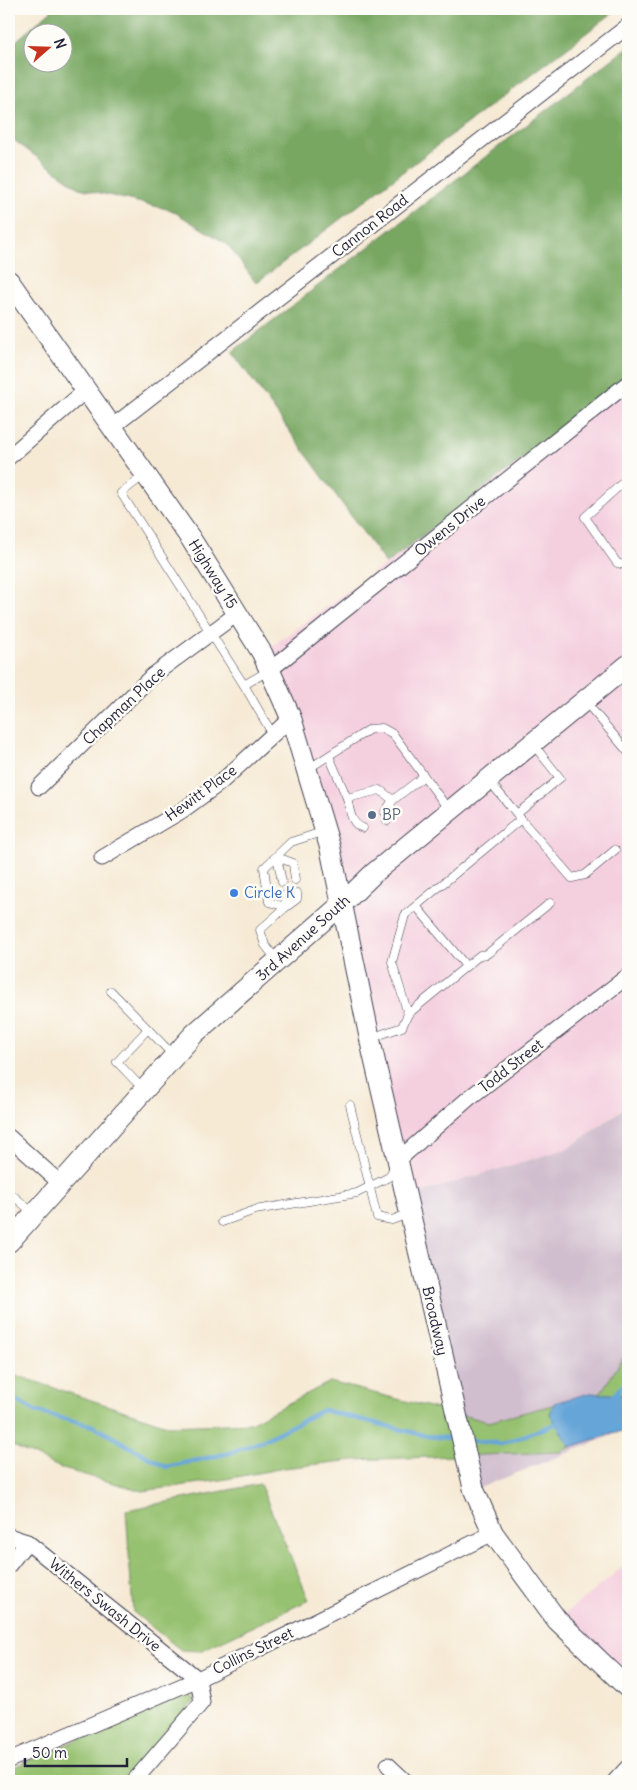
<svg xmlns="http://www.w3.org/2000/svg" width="637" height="1790" font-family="Delius,sans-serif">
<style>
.built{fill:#f4cfde}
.industrial{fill:#d0bdce}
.green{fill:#96c16f;stroke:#5c7255}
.forest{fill:#78a762;stroke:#4d644e;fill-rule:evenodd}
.water{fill:#66a5d8;stroke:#44648a}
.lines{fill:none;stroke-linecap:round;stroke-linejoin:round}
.stream{stroke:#66a5d8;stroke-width:4.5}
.service-casing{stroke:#424052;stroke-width:9}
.minor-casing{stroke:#424052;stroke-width:17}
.secondary-casing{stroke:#424052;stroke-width:22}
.service{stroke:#fff;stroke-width:8}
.minor{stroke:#fff;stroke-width:15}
.secondary{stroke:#fff;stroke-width:20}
.service-dot{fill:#5c6f8a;stroke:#fdfcf7;stroke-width:2}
.shop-dot{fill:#3f7fe0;stroke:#fdfcf7;stroke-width:2}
.labels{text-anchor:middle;stroke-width:5;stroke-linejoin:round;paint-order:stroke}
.street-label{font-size:15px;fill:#22223b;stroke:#fdfcf7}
.service-label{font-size:15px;fill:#4e5e75;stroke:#fdfcf7;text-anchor:start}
.shop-label{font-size:15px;fill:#366cbe;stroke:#fdfcf7;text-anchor:start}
</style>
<rect width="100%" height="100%" fill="#fdfcf7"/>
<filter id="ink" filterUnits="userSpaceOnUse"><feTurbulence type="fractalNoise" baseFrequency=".02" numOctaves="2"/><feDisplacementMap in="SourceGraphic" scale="10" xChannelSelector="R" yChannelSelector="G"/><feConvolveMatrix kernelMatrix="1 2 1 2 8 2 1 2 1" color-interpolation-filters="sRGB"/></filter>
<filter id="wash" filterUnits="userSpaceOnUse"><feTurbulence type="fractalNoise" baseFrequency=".0096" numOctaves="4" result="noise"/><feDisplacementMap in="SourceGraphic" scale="20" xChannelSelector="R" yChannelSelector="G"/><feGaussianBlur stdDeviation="1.12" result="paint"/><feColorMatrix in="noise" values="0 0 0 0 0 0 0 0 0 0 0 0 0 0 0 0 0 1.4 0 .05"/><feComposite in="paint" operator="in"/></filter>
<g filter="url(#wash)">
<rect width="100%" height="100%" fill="#f6ead5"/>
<g class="built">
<polygon points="628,377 628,1104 569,1148 406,1197 342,904 262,653 386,564"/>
<polygon points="628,1563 628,1688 557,1620"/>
</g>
<polygon class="industrial" points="628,1105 628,1429 474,1490 406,1197 569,1148"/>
<g class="green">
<polygon points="628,1351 628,1420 560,1452 353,1460 284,1468 221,1480 143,1491 63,1469 9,1444 9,1373 170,1426 250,1423 330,1382 489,1422 601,1392"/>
<polygon points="260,1484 309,1600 200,1651 181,1650 133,1612 126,1510"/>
<polygon points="187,1693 194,1701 125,1781 9,1781 9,1769"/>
</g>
<g class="forest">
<path d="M53 9H618L256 283 227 244 171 210 79 188 15 141 9 131V47ZM32 32H62V62H32Z"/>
<polygon points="628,47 628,377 386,564 232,352"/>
</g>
<polygon class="water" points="590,1393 628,1395 628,1429 570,1447 550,1414 554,1403"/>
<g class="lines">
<g class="stream">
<polyline points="9,1396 37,1412 93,1426 166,1467 230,1453 260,1442 323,1410 427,1436 458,1439"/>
<polyline points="612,1397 628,1380"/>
<polyline points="468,1440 502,1444 561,1422"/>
</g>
</g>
</g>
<g filter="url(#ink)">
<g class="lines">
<g class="service-casing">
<g id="service">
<polyline points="144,475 121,493 244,685 268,671"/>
<polyline points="628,478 585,517 617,563 628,566"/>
<polyline points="619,673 628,685"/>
<polyline points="244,685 273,735"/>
<polyline points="584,700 628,752"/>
<polyline points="329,756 347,798 380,790 393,800"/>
<polyline points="308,769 370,729 382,728 393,734 449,810"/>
<polyline points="489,781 517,814 560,778 533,744"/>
<path d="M347 798C350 809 350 824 363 828"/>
<polyline points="385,812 393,800 424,776"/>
<polyline points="518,816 572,878 585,875 615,850"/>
<polyline points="521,819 405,915 392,962 408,1014 480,955 487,954 550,903"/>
<polyline points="387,821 391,807"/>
<polyline points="282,882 277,857 293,863 295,880"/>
<polyline points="297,893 297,899 286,907 269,902 264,868 291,842 325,831"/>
<polyline points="416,906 466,966"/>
<polyline points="276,959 265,945 260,930 286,907 285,895"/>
<polyline points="111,991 174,1056"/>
<polyline points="371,1038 402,1027 408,1014"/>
<polyline points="143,1089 117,1062 148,1029"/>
<polyline points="350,1105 377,1217 392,1220 408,1214"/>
<polyline points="9,1205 15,1197 33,1213"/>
<polyline points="222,1222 255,1210 357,1193 389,1177 394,1167"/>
</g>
</g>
<g class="minor-casing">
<g id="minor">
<polyline points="112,427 628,26"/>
<polyline points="9,457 86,390"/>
<polyline points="271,669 628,383"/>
<polyline points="39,787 152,676 238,613"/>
<polyline points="102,858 183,810 220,783 291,718"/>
<polyline points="9,1137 60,1183"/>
<polyline points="398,1160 469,1098 628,976"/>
<polyline points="9,1536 27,1542 198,1679 202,1702 134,1781"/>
<polyline points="9,1565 27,1542"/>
<polyline points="9,1760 198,1679 493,1533"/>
<polyline points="388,1765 405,1781"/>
<polyline points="615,1781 628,1767"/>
</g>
</g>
<g class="secondary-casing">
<g id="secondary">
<polyline points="9,281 191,539 262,653 291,718 330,847 372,1049 474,1490 493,1533 557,1620 628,1688"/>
<polyline points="9,1242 194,1034 342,904 374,873 628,665"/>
</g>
</g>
<use href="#service" class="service"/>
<use href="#minor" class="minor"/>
<use href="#secondary" class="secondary"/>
</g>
</g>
<circle class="service-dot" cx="372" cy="815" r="5"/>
<circle class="shop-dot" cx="234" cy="893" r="5"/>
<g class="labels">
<g class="street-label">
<text transform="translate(370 226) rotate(-38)" y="5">Cannon Road</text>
<text transform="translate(450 526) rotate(-39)" y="5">Owens Drive</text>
<text transform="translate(213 574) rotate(58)" y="5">Highway 15</text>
<text transform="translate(124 706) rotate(-43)" y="5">Chapman Place</text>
<text transform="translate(201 793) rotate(-36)" y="5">Hewitt Place</text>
<text transform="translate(303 938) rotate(-42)" y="5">3rd Avenue South</text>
<text transform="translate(511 1066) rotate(-38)" y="5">Todd Street</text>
<text transform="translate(435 1321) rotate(77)" y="5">Broadway</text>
<text transform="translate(105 1605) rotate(39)" y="5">Withers Swash Drive</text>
<text transform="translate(253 1651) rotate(-26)" y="5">Collins Street</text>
</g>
<g class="service-label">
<text x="382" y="820">BP</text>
</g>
<g class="shop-label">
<text x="244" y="898">Circle K</text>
</g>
</g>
<rect width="637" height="1790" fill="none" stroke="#fdfcf7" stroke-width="30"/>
<g transform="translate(48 48) rotate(70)"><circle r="24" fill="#fdfcf7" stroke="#a5a5ac"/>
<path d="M0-4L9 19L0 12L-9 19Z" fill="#c8321e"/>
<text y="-8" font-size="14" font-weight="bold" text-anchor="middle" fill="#22223b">N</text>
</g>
<path d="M25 1758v8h102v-8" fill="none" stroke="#22223b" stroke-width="2.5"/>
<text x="32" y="1758" font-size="15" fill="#22223b" stroke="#fdfcf7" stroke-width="4" paint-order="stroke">50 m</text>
</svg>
